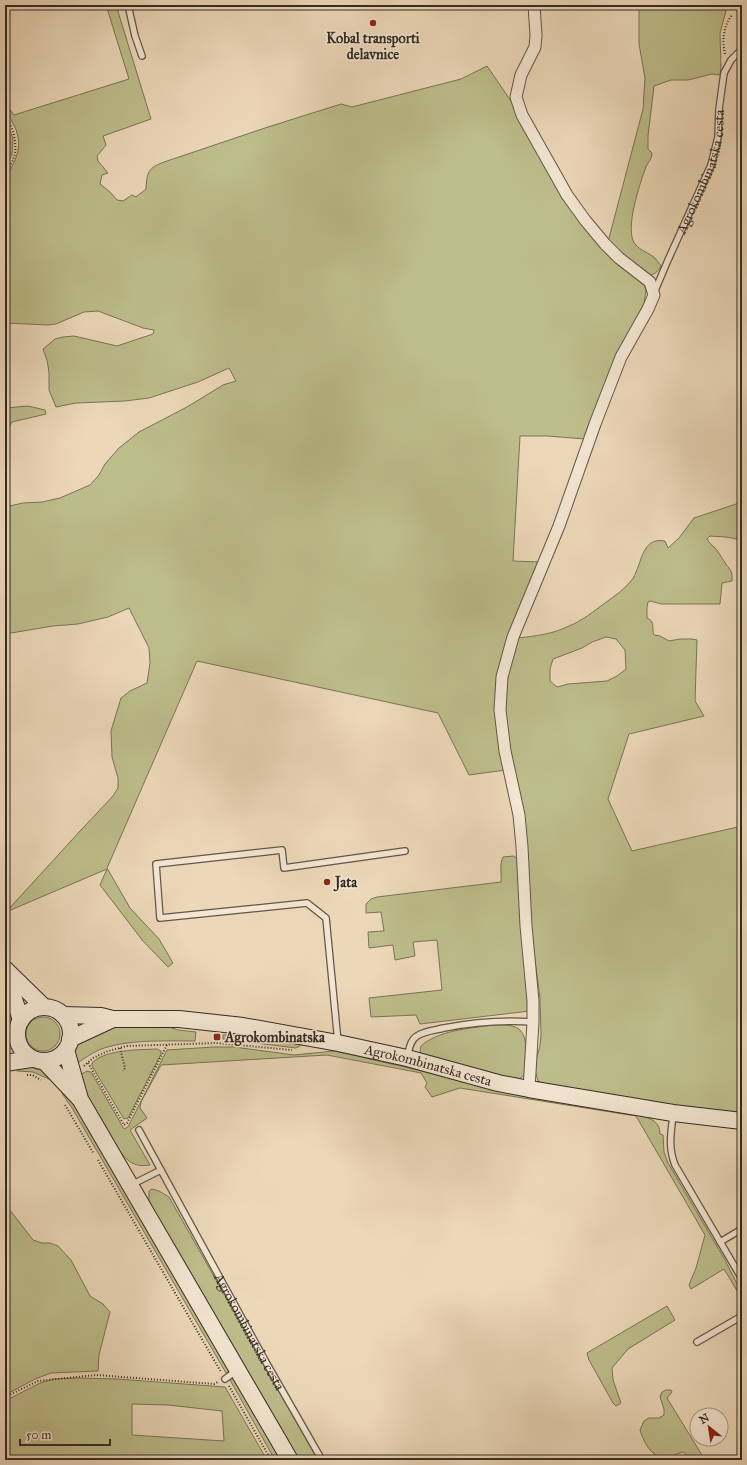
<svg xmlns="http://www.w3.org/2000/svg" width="747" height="1465" font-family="'IM FELL Great Primer',serif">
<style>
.green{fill:#bdbd8b;stroke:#787457;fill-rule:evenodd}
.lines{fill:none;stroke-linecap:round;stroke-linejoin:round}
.lane-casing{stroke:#625648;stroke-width:8}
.street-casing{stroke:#625648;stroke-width:13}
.secondary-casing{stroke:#342a23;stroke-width:18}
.path{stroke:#342a23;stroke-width:2;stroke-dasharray:1 2;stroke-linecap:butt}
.lane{stroke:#f3e6d2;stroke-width:5.5}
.street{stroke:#f3e6d2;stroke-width:11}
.secondary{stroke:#f3e6d2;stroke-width:16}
.poi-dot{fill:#8f2418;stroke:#f3e6d2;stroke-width:1.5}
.labels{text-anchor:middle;stroke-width:3;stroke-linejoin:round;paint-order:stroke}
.poi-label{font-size:14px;font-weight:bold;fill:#342a23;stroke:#f3e6d2;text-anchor:start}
.street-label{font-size:14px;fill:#342a23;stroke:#f3e6d2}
</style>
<rect width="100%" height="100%" fill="#ecd8b9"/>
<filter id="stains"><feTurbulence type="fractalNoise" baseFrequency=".005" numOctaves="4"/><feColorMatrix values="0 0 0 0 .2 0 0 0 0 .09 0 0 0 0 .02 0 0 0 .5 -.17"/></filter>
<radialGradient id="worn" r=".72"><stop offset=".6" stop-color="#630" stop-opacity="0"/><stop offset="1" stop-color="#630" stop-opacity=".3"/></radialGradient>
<g class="green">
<path d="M106 5H116L151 119 103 136 106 145 97 156 98 161 108 173 102 175 100 184 110 192 117 200 123 201 132 195 136 197 146 189C147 172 148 168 164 162L268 127 341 104 352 107 461 79 487 66 513 104 539 155 644 284 646 290 644 305 632 330 585 439 547 436H520L513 561 540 562 501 663 506 770 469 775 438 713 197 661 107 868 130 908 159 939 173 963 168 967 143 941 100 885 107 869 6 912 81 830 113 796 118 788V778L112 757 111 731 121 698 130 691 147 683 150 663 149 648 129 608 108 617 78 624 53 626 5 634V507L23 503 42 502 60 498 90 485 99 475 105 464 119 448 139 432 187 407 223 385 236 381 229 368 198 382 149 398 125 401 76 403 56 407 49 390V372L47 360 43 349 55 339 63 337 74 336 117 346 153 334 154 330 143 328 98 311 84 312 56 324 48 325 5 323V183C11 164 23 154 17 133 15 124 7 116 5 107L7 106 14 115 129 79Z"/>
<path d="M639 5H722L726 11 720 33 721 66 720 75 712 74 688 80H671L654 86 648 136V149L652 153C652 159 648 162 646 167 640 183 624 230 635 244 641 251 649 253 655 258 657 260 659 263 661 266 658 271 656 274 650 275L630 262 608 242 643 109 645 78 639 44Z"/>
<polygon points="5,120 13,138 12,155 5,166"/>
<polygon points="28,406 45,410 46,414 12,422 5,434 5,438 5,408"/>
<path d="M742 502V542C733 536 720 537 710 536L707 539C709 543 712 545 715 548 719 552 721 557 724 561 729 570 733 569 732 581L722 583 720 604H661L651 601 648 602 647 607V618C656 622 651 628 654 635L660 636 669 641 680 639H692L697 640 695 701 704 716 629 734 608 799 632 851 742 826V1115L705 1111 545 1085 538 1081 534 1067 540 1046 541 1035 540 998 506 739 504 689 511 658 518 638C536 636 553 634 569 626 582 621 594 611 605 603 614 596 624 590 631 581 642 568 640 536 665 541L668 548 679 538 694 518ZM606 637 616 639 625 650 626 669 617 676 607 681 568 684 557 687 550 681V669L553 659 582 648 592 642Z"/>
<path d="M514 856 518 860 530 1011 420 1024 416 1015 371 1017 369 998 442 990 437 940 413 942 415 956 395 960 393 945 369 948 368 932 384 931 381 912 366 913V904L371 899 377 897 501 882C502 874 499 865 503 857Z"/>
<path d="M5 984C11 1004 20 1022 5 1041V1028L8 1015 5 1001Z"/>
<circle cx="43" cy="1034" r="17"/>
<path d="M491 1025C500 1025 512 1024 519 1029 528 1036 528 1061 525 1072 524 1076 521 1078 517 1081L423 1056 420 1052 421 1046C439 1030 468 1029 491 1025Z"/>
<path d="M166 1026 178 1030 196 1032 195 1041C165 1041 126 1039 99 1050 90 1054 82 1060 75 1065L73 1052 79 1041 113 1027Z"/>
<polygon points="223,1035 261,1036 301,1042 300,1046 296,1048 223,1039"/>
<path d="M213 1047H234L294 1055 334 1051 344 1053 426 1072 504 1092 640 1115C651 1119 660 1121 660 1134L663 1135 664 1152 668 1163 725 1260 742 1294V1299L724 1269 691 1289 689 1285 696 1268 705 1235 636 1116 460 1088 432 1097 425 1087 427 1083 421 1073 327 1055 161 1065 141 1102 140 1108 147 1118 130 1130 150 1165C144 1166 138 1166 132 1163 115 1154 86 1096 78 1076L87 1071 91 1072 124 1129 128 1127 167 1050Z"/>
<path d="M157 1049 161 1051V1054L128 1118 124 1119 92 1066V1063C106 1049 139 1050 157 1049Z"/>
<path d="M13 1066C30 1066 39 1065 53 1077L49 1079 33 1072 17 1071Z"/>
<polygon points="66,1090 231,1371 226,1373 72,1108 63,1095 62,1091"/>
<polygon points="152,1189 159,1191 169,1197 318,1460 298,1460 151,1206 149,1200 149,1191"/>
<polygon points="5,1197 9,1209 33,1240 42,1243 50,1243 58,1246 71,1260 90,1296 103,1304 110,1312 99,1355 98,1371 51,1373 35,1379 5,1395"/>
<polygon points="667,1306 675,1320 628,1349 612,1368 613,1380 621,1403 616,1406 613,1403 589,1360 587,1353"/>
<polygon points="235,1377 283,1460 275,1460 230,1380"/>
<path d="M78 1378 117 1379 225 1387 267 1460H5V1401L40 1383 54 1379ZM132 1404 168 1405 222 1411 224 1441 132 1435Z"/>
<path d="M666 1390H671L672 1392 667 1398 705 1460H694L683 1452C678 1453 672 1457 667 1457 652 1459 644 1443 640 1430L644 1421 649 1418H659L664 1415V1409L660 1397 662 1392Z"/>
</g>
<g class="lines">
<g class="lane-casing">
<g id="lane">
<polyline points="128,5 135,36 142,56"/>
<path id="s1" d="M654 293 668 260 711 165 718 137 719 109 724 73 731 60 742 49"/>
<polyline points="338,1042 326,918 307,903 160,918 156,864 282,850 284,868 405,851"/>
<path d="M407 1058C409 1050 410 1040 417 1036 424 1031 436 1030 444 1028 475 1022 502 1020 533 1022"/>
<path d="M673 1115C671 1133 668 1147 675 1165L742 1279"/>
<path id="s2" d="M139 1130 267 1364 322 1460"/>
<polyline points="131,1185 161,1170"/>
<polyline points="720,1242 742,1229"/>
<polyline points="697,1342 742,1316"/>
<polyline points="225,1379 236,1371"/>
</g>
</g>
<g class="street-casing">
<polyline id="street" points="529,1089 533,1022 533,1001 526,926 522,847 519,815 505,751 500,710 502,677 513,637 559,526 595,424 621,357 648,309 654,295 650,282 619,258 605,244 585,220 567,195 522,115 516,97 521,75 535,47 536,35 534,5"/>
</g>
<g class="secondary-casing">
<g id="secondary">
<polyline points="5,969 44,1007"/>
<polyline points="5,972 21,1020"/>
<circle cx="44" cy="1034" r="27"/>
<path id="s3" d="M63 1015 101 1016 113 1019H179L243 1026 338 1043 407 1058 498 1083 529 1089 673 1113 742 1121"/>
<polyline points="70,1039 113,1019"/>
<polyline points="66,1050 80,1099 290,1460"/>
<polyline points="45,1062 79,1098"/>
<polyline points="5,1063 31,1059"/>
</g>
</g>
<g class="path">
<path d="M725 54C722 40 723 27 732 15"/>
<path d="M5 115C12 125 17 141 15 153 14 160 8 169 5 177"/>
<polyline points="120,1048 125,1068 123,1071"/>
<polyline points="88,1063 124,1125 127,1123 167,1045"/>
<polyline points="84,1066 93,1058 108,1051 127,1046 216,1043 292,1050"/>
<polyline points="27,1075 32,1075 41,1080"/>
<polyline points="65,1105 94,1154"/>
<polyline points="98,1160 221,1372"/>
<polyline points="229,1386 271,1460"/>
<polyline points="5,1397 38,1381 96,1375 214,1384 218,1382"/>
</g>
<use href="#lane" class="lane"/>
<use href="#street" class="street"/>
<use href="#secondary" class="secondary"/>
</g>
<g class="poi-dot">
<circle cx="373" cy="23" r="4"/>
<circle cx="327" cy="882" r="4"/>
<rect x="213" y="1033" width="8" height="8" rx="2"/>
</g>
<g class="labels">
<g class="poi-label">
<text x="373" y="43" text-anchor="middle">Kobal transporti<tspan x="373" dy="16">delavnice</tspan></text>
<text x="335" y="887">Jata</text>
<text x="225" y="1042">Agrokombinatska</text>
</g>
<g class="street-label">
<text dy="5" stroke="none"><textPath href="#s1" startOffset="131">Agrokombinatska cesta</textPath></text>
<text dy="5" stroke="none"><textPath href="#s3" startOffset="370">Agrokombinatska cesta</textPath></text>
<text dy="5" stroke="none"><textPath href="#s2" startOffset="230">Agrokombinatska cesta</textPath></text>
</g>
</g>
<rect width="747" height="1465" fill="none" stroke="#ecd8b9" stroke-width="20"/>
<rect x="6" y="6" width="735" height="1453" fill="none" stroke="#342a23" stroke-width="2"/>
<rect x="10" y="10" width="727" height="1445" fill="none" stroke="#342a23"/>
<g transform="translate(709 1427) rotate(330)"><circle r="19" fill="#f3e6d2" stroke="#a79b8c"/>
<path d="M0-3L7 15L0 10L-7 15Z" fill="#8f2418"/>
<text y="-6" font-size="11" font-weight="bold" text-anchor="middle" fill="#342a23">N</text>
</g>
<path d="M20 1439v6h90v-6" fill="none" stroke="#342a23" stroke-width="2"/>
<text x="26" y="1439" font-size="12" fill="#342a23" stroke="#f3e6d2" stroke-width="3" paint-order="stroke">50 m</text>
<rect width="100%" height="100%" filter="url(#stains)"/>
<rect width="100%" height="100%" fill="url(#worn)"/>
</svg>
